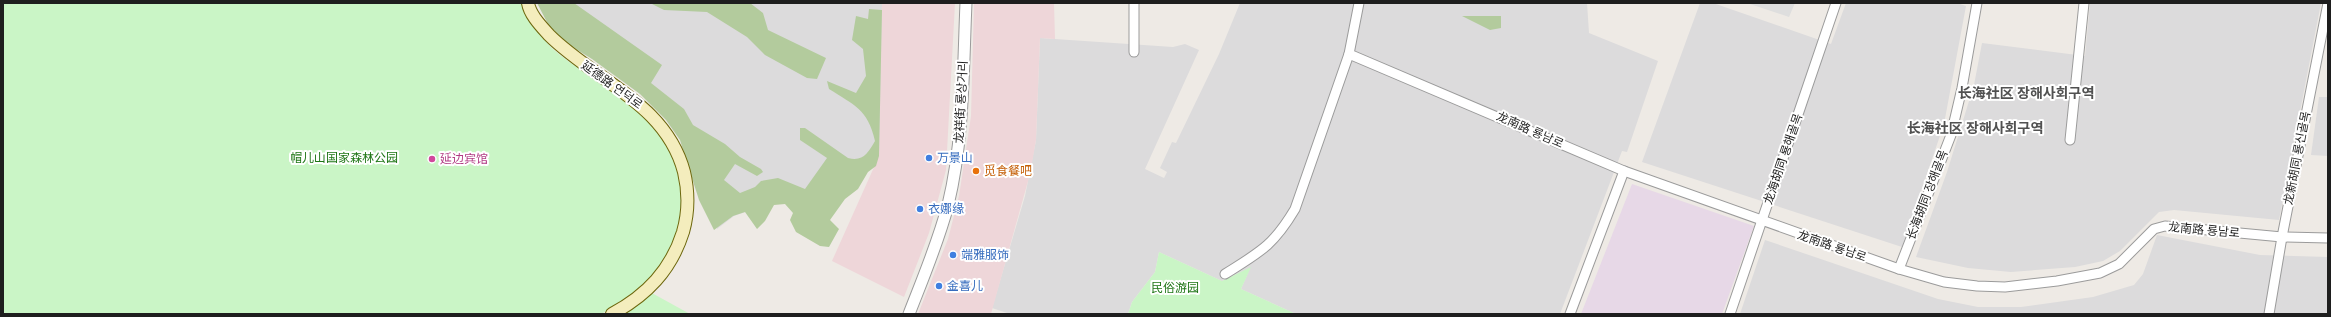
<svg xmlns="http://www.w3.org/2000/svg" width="2331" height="317" font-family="Figtree,'Noto Sans SC','Noto Sans KR',sans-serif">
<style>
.residential{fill:#dcdbdc}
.commercial{fill:#eed6d9}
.industrial{fill:#e7d8e7}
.forest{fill:#b3cb9d}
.park{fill:#caf5c6}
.parking{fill:#dedede}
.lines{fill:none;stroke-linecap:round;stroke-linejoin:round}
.minor-casing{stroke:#9b9b9b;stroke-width:11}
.tertiary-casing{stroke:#9b9b9b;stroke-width:13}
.secondary-casing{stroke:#6d670d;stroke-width:14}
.minor{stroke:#fff;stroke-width:9}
.tertiary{stroke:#fff;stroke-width:11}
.secondary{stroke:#f4edbd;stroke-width:12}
.shop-dot{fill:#3f7fe0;stroke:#fff;stroke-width:1.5}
.hotel-dot{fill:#d1479c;stroke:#fff;stroke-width:1.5}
.food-dot{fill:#e8710a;stroke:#fff;stroke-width:1.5}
.labels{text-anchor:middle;stroke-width:4;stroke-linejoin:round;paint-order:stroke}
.street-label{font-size:12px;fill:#1e1e1e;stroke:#fff}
.park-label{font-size:12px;fill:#1d7514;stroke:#fff}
.shop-label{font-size:12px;fill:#366cbe;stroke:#fff;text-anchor:start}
.hotel-label{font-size:12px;fill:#b23c85;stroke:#fff;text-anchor:start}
.food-label{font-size:12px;fill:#c56008;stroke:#fff;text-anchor:start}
.quarter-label{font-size:14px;font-weight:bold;fill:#515151;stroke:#fff}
</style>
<rect width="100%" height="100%" fill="#eeeae5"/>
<g class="residential">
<polygon points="574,3 882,3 881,146 876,166 734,216 717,229 698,155"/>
<polygon points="1240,3 1587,3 1589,33 1658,61 1627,152 1622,151 1560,314 1296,314 1241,289 1250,268 1222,281 1159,252 1155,272 1132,302 1128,314 1010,314 992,308 1025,196 1036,140 1040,38 1173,47 1185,44 1199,50 1145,169 1164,178 1167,172 1160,168 1172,142 1176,143 1219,54"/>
<polygon points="1700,3 1713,3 1831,44 1846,3 1957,3 1966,6 1944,124 1902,247 1642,162"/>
<polygon points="2090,3 2321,3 2279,220 2174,210 2159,212 2120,251 2103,261 2075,267 2011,272 1968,268 1916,257 1947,172 1974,85 1982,43 2085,56"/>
<polygon points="2319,97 2328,97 2328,156 2311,155"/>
<polygon points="2157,235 2260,255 2328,257 2328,314 1740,314 1765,240 1938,299 1978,307 2021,307 2093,297 2134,285 2143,274"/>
</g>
<g class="commercial">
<polygon points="882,3 955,3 946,170 929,233 904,297 832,261 879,156"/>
<polygon points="974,3 1054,3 1055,39 1040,38 1036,140 1030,174 991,314 918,314 948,239 959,196 971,116"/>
</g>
<polygon class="industrial" points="1632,184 1754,226 1722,314 1581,314"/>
<g class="forest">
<path d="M537 3H574L662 65 651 83 684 109 693 125 725 144 740 157 761 169 763 172 757 176 735 164 724 180 740 193 755 187 761 181 778 178 805 189 827 158 800 140V128H805L848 158C863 162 868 153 875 141 868 109 854 105 829 89L827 81 856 93 866 76 863 49 852 40 856 16 868 19 869 9 882 10 879 156 876 166 868 172 858 189 845 199 830 220 839 229 829 247 820 246 796 232 790 220 793 213 785 204 774 205 765 221 757 229 745 212 733 216 714 230 699 200 680 140 666 120 640 94 592 59 561 40 549 26Z"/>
<polygon points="650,3 750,3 763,13 768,30 826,58 817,79 807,78 765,55 747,37 707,12 664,10"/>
<polygon points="1462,16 1501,16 1501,28 1490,30"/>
</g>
<g class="park">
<path d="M3 3H525C532 19 540 37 553 49 574 68 601 80 623 97 663 128 694 176 681 227 671 265 635 297 601 314H3Z"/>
<polygon points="1159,252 1222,281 1251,267 1241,289 1296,314 1128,314 1132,302 1155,272"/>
<polygon points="650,292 690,314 626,314"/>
</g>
<polygon class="parking" points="1747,3 1795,3 1789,17"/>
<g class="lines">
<g class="minor-casing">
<g id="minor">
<polyline points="1134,52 1134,3"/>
<polyline points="1349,54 1624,171 1899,269 1944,282 1977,286 2005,287 2057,281 2100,273 2119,264 2154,229 2165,226 2282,237 2328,238"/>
<polyline points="2070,140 2084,3"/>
<polyline points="1899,269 1951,135 1962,88 1977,3"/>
<path d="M1225 274C1260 252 1273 246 1295 209L1349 54 1359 3"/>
<polyline points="1570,314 1624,171"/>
<polyline points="1730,314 1836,3"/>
<polyline points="2269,314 2282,237 2328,3"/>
</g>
</g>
<g class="tertiary-casing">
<path id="tertiary" d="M909 314C923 278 938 243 948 205 964 139 963 71 966 3"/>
</g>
<g class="secondary-casing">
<path id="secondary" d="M528 3C530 15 541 26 549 35 595 81 666 103 684 172 689 193 689 211 683 232 671 270 647 295 612 314"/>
</g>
<use href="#minor" class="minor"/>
<use href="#tertiary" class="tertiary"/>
<use href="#secondary" class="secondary"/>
</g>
<g class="shop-dot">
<circle cx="929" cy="158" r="4"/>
<circle cx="920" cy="209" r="4"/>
<circle cx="953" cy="255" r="4"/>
<circle cx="939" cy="286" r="4"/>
</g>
<circle class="hotel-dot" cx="432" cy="159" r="4"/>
<circle class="food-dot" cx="976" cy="171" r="4"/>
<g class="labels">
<g class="street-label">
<text transform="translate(612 85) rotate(36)" y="4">延德路 연덕로</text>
<text transform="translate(961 102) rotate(-87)" y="4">龙祥街 룡상거리</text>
<text transform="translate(1530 130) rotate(24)" y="4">龙南路 룡남로</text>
<text transform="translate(2297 158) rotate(-79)" y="4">龙新胡同 룡신골목</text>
<text transform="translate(1783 159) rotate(-71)" y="4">龙海胡同 룡해골목</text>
<text transform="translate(1927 195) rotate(-69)" y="4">长海胡同 장해골목</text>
<text transform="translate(2204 230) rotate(5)" y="4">龙南路 룡남로</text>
<text transform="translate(1832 246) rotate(19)" y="4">龙南路 룡남로</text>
</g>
<g class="park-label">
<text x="344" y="162">帽儿山国家森林公园</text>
<text x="1175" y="292">民俗游园</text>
</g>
<g class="shop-label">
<text x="937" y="162">万景山</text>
<text x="928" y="213">衣娜缘</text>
<text x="961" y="259">端雅服饰</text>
<text x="947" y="290">金喜儿</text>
</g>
<g class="hotel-label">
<text x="440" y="163">延边宾馆</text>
</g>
<g class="food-label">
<text x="984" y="175">觅食餐吧</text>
</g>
<g class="quarter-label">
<text x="2026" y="98">长海社区 장해사회구역</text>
<text x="1975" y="133">长海社区 장해사회구역</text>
</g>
</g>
<rect width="2331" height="317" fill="none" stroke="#1e1e1e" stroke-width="8"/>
</svg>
